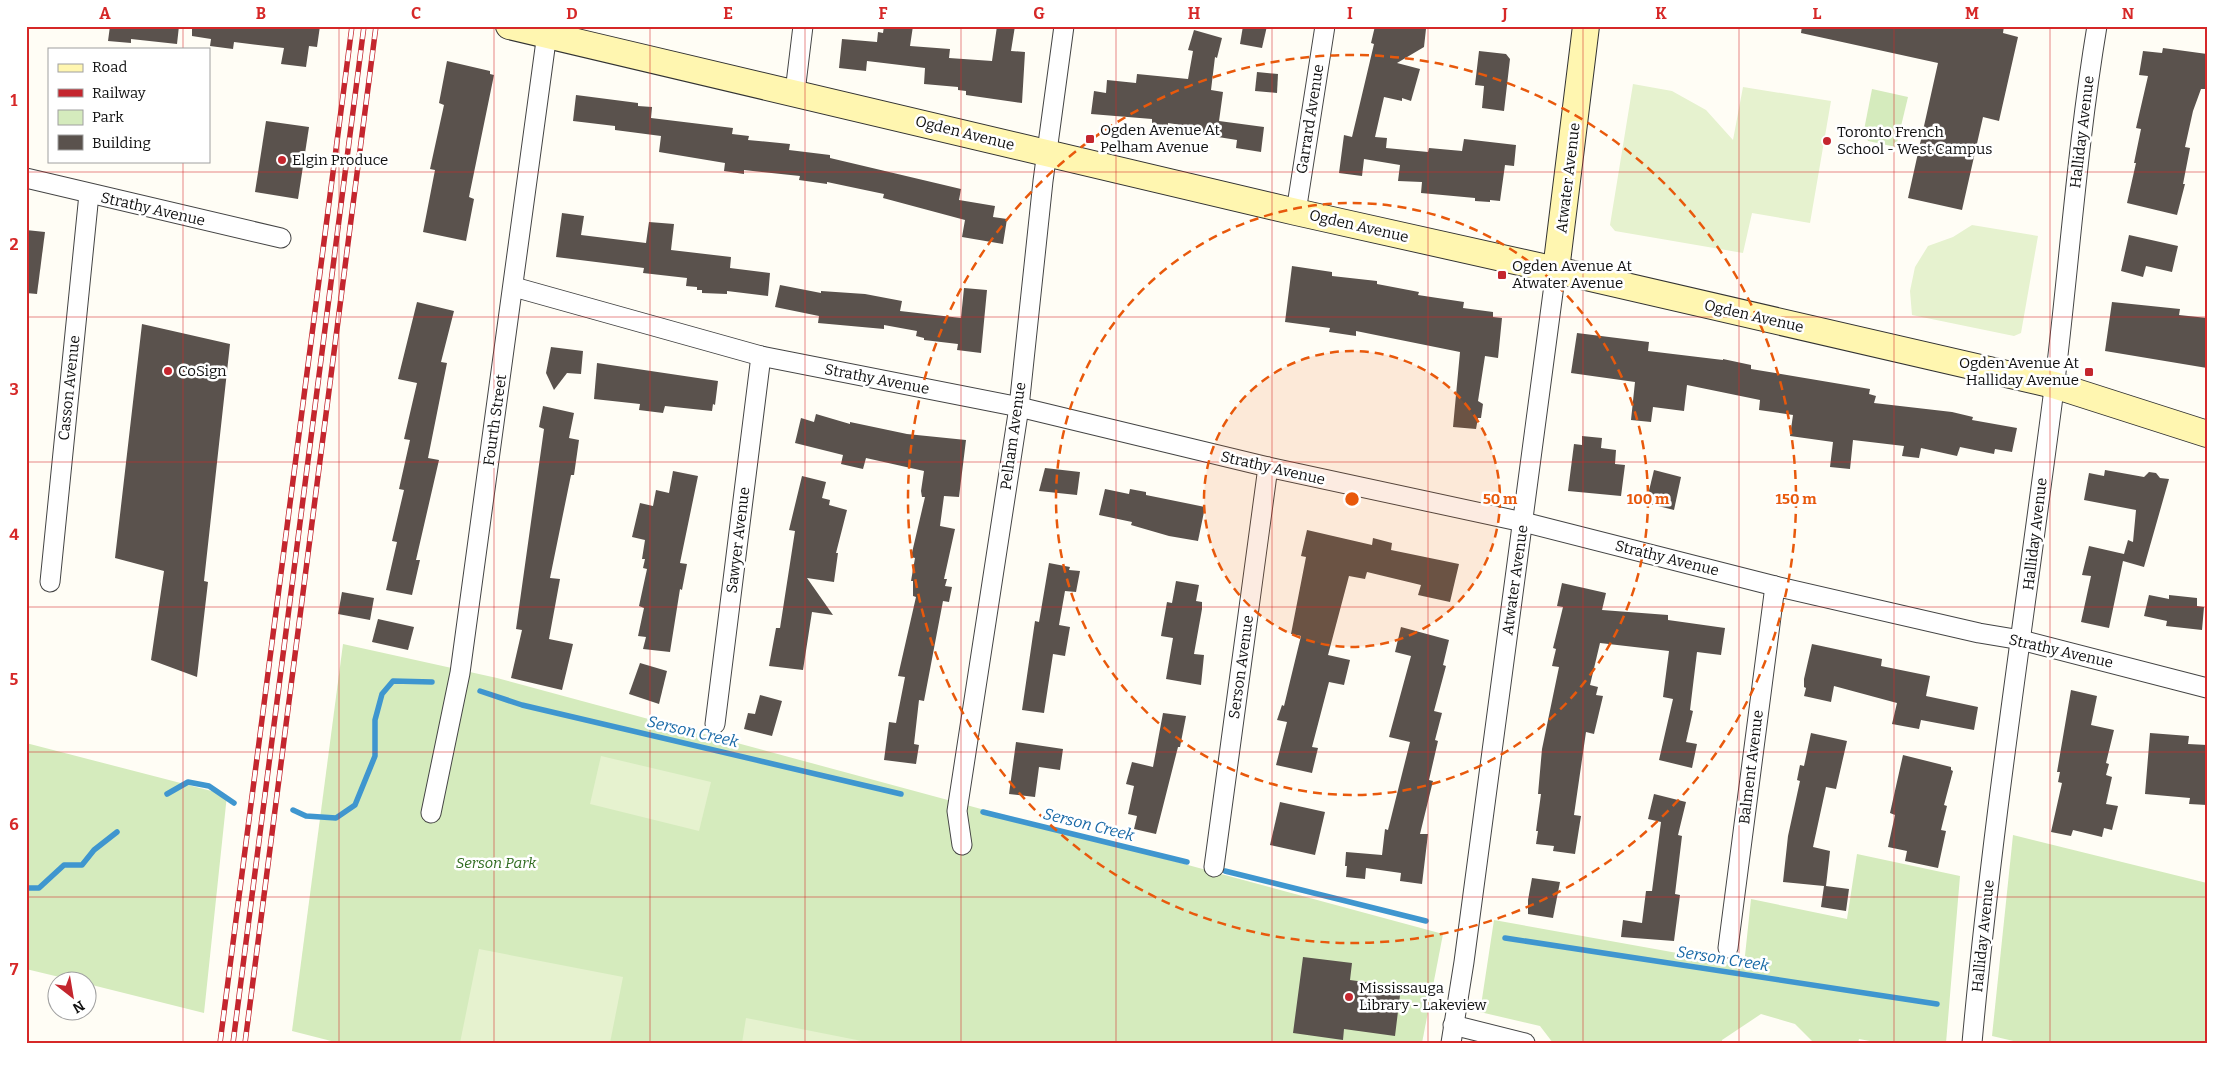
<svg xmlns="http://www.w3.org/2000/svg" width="2233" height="1069" font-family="Bitter,serif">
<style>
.green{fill:#d5ebbd}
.pitch{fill:#e6f2cf}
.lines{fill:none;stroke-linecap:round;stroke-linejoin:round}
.stream{stroke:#3f96cf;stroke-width:5.5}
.building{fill:#5a524d}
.street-casing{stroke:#444;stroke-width:21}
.secondary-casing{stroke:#333;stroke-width:28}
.street{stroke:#fff;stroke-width:19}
.secondary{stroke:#fff6b0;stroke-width:26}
.rail-casing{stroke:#c4262e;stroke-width:5.5}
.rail{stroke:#fff;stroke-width:4;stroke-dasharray:11;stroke-linecap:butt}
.grid{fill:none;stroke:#d62828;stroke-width:1;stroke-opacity:0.55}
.ring{fill:none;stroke:#e8590c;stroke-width:2.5;stroke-dasharray:9 6}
.poi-dot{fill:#c4262e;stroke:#fff;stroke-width:2}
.labels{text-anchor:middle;stroke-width:5;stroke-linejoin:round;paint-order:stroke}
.street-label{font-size:15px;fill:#111;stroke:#fff}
.poi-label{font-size:15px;fill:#111;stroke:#fff;text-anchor:start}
.park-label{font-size:15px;font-style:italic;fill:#2f6b1f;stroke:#fff}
.water-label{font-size:16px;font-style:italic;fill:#1768a6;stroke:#fff}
.centre{fill:#e8590c;stroke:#fff;stroke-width:2.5}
.ring-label{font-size:15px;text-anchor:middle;font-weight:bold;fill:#e8590c;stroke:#fff;stroke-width:5;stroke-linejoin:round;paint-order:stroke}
.neatline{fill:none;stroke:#d62828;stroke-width:2}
.grid-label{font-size:16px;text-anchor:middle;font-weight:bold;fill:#d62828}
</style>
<rect width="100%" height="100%" fill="#fffdf5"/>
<g class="green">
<polygon points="1872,89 1908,97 1896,147 1868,141 1864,130"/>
<polygon points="343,644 497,678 1443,934 1422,1043 339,1043 292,1031"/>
<polygon points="26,743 227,795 204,1013 88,984 88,982 76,981 26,969"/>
<polygon points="2013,835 2207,883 2207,1043 2022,1043 1992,1036"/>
<polygon points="1857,854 1960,876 1946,1043 1881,1043 1859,1039 1858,1043 1814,1043 1795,1024 1761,1014 1722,1040 1722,1043 1553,1043 1540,1026 1480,1012 1494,920 1744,965 1751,899 1847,919"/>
</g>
<g class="pitch">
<polygon points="1633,84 1672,91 1706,110 1733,140 1743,87 1831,101 1810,223 1752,213 1743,253 1615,231 1610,225"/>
<polygon points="1972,225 2038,236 2021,333 2014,336 1912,315 1910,291 1915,267 1928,246 1953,237"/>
<polygon points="601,756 711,782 699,831 590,804"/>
<polygon points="479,949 623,977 610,1043 460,1043"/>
<polygon points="746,1018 872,1043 742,1043"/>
</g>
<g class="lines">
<g class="stream">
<polyline points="480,691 522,705 901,794"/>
<polyline points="167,794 188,782 209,786 234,803"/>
<polyline points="293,810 306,816 336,818 355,805 375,756 375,720 382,694 393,681 432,682"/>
<polyline points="983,812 1187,862"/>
<polyline points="1225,871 1426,921"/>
<polyline points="26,888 39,888 64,865 82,865 94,850 117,832"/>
<polyline points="1505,938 1937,1004"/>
</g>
</g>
<g class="building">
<polygon points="110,26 179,26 177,44 131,39 131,43 108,41"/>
<polygon points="192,26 320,26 317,47 309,46 306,67 281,64 284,48 234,42 233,49 210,46 211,39 192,36"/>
<polygon points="884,26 913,26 910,46 950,49 949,58 992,61 997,26 1015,26 1011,51 1025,52 1022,103 966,95 966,91 958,90 958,87 924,84 925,68 867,61 866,71 839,68 842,39 877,42 878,32 883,33"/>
<polygon points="1243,26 1267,26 1262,48 1240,44"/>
<polygon points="1375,26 1416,26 1426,29 1424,47 1397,63 1420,69 1411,101 1402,98 1402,101 1384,97 1375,137 1387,138 1386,148 1428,152 1429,148 1462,151 1464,139 1516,145 1514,166 1505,165 1500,201 1490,200 1490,202 1475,201 1475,198 1421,193 1422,182 1398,181 1400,165 1364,159 1362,176 1339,173 1344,135 1352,137 1374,44 1371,43"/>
<polygon points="1802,26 2004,26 2003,33 2018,37 1999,121 1983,117 1962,210 1908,198 1938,63 1801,33"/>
<polygon points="1194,30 1222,38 1217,58 1215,57 1211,90 1223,92 1219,121 1264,127 1261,152 1236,148 1237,140 1199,134 1200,128 1168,123 1168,126 1152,124 1152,119 1091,114 1094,91 1106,93 1107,80 1136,83 1137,74 1188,79 1193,51 1188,50"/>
<polygon points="2163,48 2207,54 2207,89 2201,89 2193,111 2185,147 2190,148 2183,184 2185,184 2177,215 2127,203 2136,163 2134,163 2141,129 2136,128 2148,76 2139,75 2143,51 2162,53"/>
<polygon points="1479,51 1506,54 1510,59 1504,111 1482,108 1484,86 1475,85"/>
<polygon points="447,61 490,71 490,74 494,75 469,197 474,199 466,241 423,232 435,170 430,169 444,105 439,103"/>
<polygon points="1257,72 1278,74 1277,93 1255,91"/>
<polygon points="576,95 638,103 638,106 652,107 651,118 733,128 732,134 749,136 748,140 790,144 789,150 830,155 830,158 961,189 959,200 995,206 993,217 1007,219 1003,244 962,237 965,220 883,198 884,194 827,182 827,184 799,180 800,176 744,170 744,174 724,171 725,163 659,152 661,136 615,130 615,126 573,121"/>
<polygon points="266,121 309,127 298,199 255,192"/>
<polygon points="562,213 584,216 581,235 646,243 649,222 674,224 671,250 731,257 730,268 770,273 768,296 727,291 727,294 702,293 702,290 697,290 697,287 686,286 687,278 643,273 644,268 556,257"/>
<polygon points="26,230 45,232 37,294 26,293"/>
<polygon points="2129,235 2178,246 2172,272 2146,266 2143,277 2121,271"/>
<polygon points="1292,266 1332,272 1332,276 1377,281 1377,284 1419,292 1418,295 1464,302 1463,308 1493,312 1493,317 1502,318 1498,358 1485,356 1478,401 1483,404 1481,418 1478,418 1476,429 1453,427 1460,352 1356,331 1356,336 1329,332 1330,328 1285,322"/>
<polygon points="780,285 821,293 821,291 865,294 902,301 900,311 961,318 964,288 987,290 981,353 957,350 958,344 924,340 924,338 916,336 917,331 884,325 884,329 818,323 819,316 775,307"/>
<polygon points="417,302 454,311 441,362 447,363 428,458 439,460 416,560 420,560 412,595 386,590 397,542 392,541 404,490 399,489 410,440 404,439 417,383 398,379"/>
<polygon points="2112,302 2180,309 2179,315 2207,318 2207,368 2105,351"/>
<polygon points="142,324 230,344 204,581 208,582 197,677 151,660 164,571 115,558"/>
<polygon points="1577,333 1649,342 1648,351 1723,360 1723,359 1751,365 1751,369 1870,389 1869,394 1876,396 1874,403 1952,412 1973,417 1972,420 2017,428 2012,452 1995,449 1994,454 1960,447 1957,456 1921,448 1919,458 1902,456 1904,446 1853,440 1850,469 1830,467 1833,442 1790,436 1793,415 1759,410 1760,400 1687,385 1684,411 1653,407 1651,422 1631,420 1635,382 1571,373"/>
<polygon points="551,347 583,351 581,374 567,373 554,390 546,373"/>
<polygon points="597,363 718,381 715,405 713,404 712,411 665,406 663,413 639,410 640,404 594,399"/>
<polygon points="543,406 574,413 569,438 579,440 574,475 571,475 550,578 560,579 549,639 573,644 562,690 511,678 522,630 516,629 517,622 544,429 539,427"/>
<polygon points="816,414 850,424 850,422 907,434 966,440 959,497 944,496 940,526 955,529 944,579 947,579 945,586 952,587 949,602 943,601 924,701 919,700 914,744 919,745 916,764 884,760 889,722 896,723 905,677 898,676 916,597 913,596 913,581 911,581 915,558 911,557 925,497 922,497 921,491 924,471 866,458 863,469 841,464 843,455 795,443 801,418 814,422"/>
<polygon points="1582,436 1602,438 1601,448 1616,450 1615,464 1625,465 1621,496 1568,491 1574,444 1582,445"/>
<polygon points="1045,468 1080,472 1077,495 1039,491"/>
<polygon points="1654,470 1681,477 1674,510 1646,503"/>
<polygon points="2105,470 2144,477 2149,472 2156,473 2160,478 2169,479 2144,567 2123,561 2109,628 2081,622 2091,576 2082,575 2089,546 2124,554 2128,540 2133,542 2136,510 2084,500 2089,473 2104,476"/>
<polygon points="673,471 698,476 680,563 687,564 682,590 680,589 670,652 643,649 646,637 638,636 644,608 639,606 647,569 643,568 645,559 642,559 645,540 632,537 640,503 653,506 656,490 669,493"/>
<polygon points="802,476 826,482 822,498 830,500 829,505 847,510 836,553 838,553 834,582 807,578 833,615 812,612 803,670 769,666 776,628 780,628 795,531 789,530"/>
<polygon points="1105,489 1129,494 1130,489 1146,492 1146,495 1205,507 1198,541 1169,536 1131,525 1132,522 1099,515"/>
<polygon points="1307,530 1372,545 1373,538 1392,543 1391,550 1459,564 1450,602 1418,595 1421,585 1367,572 1365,579 1349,576 1328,655 1350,660 1344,685 1329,682 1312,747 1318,748 1312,773 1276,765 1287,722 1277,720 1282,705 1284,706 1301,636 1291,634 1306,557 1301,556"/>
<polygon points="1049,563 1070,567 1069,570 1080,571 1076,592 1065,591 1059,625 1070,627 1065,656 1053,654 1044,713 1022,710 1035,621 1039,622"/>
<polygon points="1176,581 1199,585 1196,601 1202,602 1202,609 1194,654 1204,655 1201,685 1166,679 1173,638 1161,636 1167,602 1172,603"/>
<polygon points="1562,583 1606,593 1602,610 1668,615 1668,620 1725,628 1721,655 1697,652 1690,710 1693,711 1686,742 1697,744 1692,768 1659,760 1673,699 1663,697 1669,651 1600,643 1590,685 1598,687 1596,695 1603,696 1594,734 1586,732 1574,815 1581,816 1575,854 1553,851 1554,846 1536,844 1538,831 1536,831 1541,794 1538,794 1542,749 1559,667 1552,666 1556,649 1553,648 1563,607 1557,606"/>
<polygon points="342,592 374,598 370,620 338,614"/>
<polygon points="2149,595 2169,599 2169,595 2197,598 2197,606 2204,607 2202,630 2166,626 2167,621 2144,616"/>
<polygon points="378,619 414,627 408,650 372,642"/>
<polygon points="1401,627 1449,640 1443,665 1446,666 1434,711 1442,713 1435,740 1438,741 1429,780 1433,781 1420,834 1428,834 1422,884 1400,881 1401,873 1366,868 1365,879 1346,877 1347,866 1345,866 1346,852 1382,855 1385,829 1388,830 1410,742 1389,737 1411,656 1395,652"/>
<polygon points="1812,644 1882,659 1881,666 1930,676 1926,696 1978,707 1974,730 1921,720 1919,729 1892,724 1897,703 1834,686 1831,702 1804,696 1806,688 1804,687 1804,679"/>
<polygon points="640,663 667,671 659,704 629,694"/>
<polygon points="2071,690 2097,696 2091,725 2114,730 2106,763 2109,764 2106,775 2112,777 2106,804 2118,806 2112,830 2104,828 2102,837 2073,830 2071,836 2051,832 2062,783 2058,782 2060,772 2057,772"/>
<polygon points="760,695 782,701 772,736 744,729 748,713 755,714"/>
<polygon points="1163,713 1186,716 1180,747 1178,747 1156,834 1134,829 1137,816 1128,814 1134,786 1126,784 1132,762 1153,767"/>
<polygon points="1811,733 1847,741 1836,789 1826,787 1813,847 1830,851 1826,886 1849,889 1846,911 1821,907 1824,886 1783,882 1788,836 1800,781 1797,780 1800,765 1804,766"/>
<polygon points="2150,733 2189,736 2188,744 2207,745 2207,805 2189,804 2190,798 2145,794"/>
<polygon points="1016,742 1063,749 1060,770 1039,767 1035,797 1009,794"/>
<polygon points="1903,755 1951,767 1951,770 1953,771 1944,805 1947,806 1941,830 1946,831 1938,868 1905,861 1907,851 1888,847 1895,815 1890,813"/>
<polygon points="1654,794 1686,802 1678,835 1682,836 1675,894 1680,895 1674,941 1621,937 1623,920 1642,923 1646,891 1652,891 1661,822 1648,819"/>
<polygon points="1280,802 1325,812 1315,855 1270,845"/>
<polygon points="1532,878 1560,882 1553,918 1528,914 1528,900"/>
<polygon points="1303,957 1352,963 1350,980 1401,987 1395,1036 1344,1029 1343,1040 1293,1033"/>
</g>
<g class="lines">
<g class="street-casing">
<g id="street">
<polyline points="795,92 803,26"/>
<polyline points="26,178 281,238"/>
<polyline points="1296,212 1325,26"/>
<polyline points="514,287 761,356 1019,407 1268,467 1523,522 1775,586 1979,633 2021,640 2207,688"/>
<polyline points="50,582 89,194"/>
<polyline points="715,724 761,356"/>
<polyline points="431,813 460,673 548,26"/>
<polyline points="962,845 957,811 1019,407 1043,181 1064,26"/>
<polyline points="1214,867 1268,467"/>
<polyline points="1728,948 1775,586"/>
<polyline points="1453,1025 1525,1043"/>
<polyline points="1451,1043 1464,962 1556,270"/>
<path d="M1972 1043C1992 824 2026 607 2054 389 2069 268 2077 146 2097 26"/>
</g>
</g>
<g class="secondary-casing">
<g id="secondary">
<polyline points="509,26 1296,212 1556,270 2054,385 2207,434"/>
<polyline points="1556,270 1586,26"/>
</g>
</g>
<use href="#street" class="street"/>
<use href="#secondary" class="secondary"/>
<g class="rail-casing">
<g id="rail">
<polyline points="220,1043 352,26"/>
<polyline points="233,1043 364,26"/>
<polyline points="245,1043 376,26"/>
</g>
</g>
<use href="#rail" class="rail"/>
</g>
<path class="grid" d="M183 26V49M339 26V1043M494 26V1043M650 26V1043M805 26V1043M961 26V1043M1116 26V1043M1272 26V1043M1428 26V1043M1583 26V1043M1739 26V1043M1894 26V1043M2050 26V1043M183 161V1043M26 172H2207M26 317H2207M26 462H2207M26 607H2207M26 752H2207M26 897H2207"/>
<circle cx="1352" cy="499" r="148" fill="#e8590c" fill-opacity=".12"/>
<g class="ring">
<circle cx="1352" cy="499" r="148"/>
<circle cx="1352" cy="499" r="296"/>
<circle cx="1352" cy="499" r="444"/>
</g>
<g class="poi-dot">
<rect x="1085" y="134" width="10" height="10" rx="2.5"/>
<circle cx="1827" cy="141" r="5"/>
<circle cx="282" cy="160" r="5"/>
<rect x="1497" y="270" width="10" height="10" rx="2.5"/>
<circle cx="168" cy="371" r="5"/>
<rect x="2084" y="367" width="10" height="10" rx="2.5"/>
<circle cx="1349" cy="997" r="5"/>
</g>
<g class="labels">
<g class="street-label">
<text transform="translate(1310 119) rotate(-81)" y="5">Garrard Avenue</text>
<text transform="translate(2082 132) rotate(-83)" y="5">Halliday Avenue</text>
<text transform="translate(965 133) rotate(14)" y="5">Ogden Avenue</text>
<text transform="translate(1568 178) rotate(-83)" y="5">Atwater Avenue</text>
<text transform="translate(153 209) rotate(13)" y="5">Strathy Avenue</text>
<text transform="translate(1359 226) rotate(13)" y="5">Ogden Avenue</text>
<text transform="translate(1754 316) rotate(13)" y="5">Ogden Avenue</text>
<text transform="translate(877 379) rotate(11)" y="5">Strathy Avenue</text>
<text transform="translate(69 388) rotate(-84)" y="5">Casson Avenue</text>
<text transform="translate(495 420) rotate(-82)" y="5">Fourth Street</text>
<text transform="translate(1013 436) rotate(-82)" y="5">Pelham Avenue</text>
<text transform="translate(1273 468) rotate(13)" y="5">Strathy Avenue</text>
<text transform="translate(2035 534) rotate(-83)" y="5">Halliday Avenue</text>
<text transform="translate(738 540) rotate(-83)" y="5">Sawyer Avenue</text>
<text transform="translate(1667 558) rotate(14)" y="5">Strathy Avenue</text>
<text transform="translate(1515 580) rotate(-82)" y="5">Atwater Avenue</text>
<text transform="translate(2061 651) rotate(13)" y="5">Strathy Avenue</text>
<text transform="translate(1241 667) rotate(-82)" y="5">Serson Avenue</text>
<text transform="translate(1751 767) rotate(-83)" y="5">Balment Avenue</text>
<text transform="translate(1983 936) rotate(-84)" y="5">Halliday Avenue</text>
</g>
<g class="poi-label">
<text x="1100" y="135">Ogden Avenue At<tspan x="1100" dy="17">Pelham Avenue</tspan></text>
<text x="1837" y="137">Toronto French<tspan x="1837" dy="17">School - West Campus</tspan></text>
<text x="292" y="165">Elgin Produce</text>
<text x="1512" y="271">Ogden Avenue At<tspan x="1512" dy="17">Atwater Avenue</tspan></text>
<text x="2079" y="368" text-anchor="end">Ogden Avenue At<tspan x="2079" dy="17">Halliday Avenue</tspan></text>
<text x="178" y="376">CoSign</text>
<text x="1359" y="993">Mississauga<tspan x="1359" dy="17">Library - Lakeview</tspan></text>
</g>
<g class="park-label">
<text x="496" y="868">Serson Park</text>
</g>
<g class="water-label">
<text transform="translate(693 731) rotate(13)" y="6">Serson Creek</text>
<text transform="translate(1089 824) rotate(14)" y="6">Serson Creek</text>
<text transform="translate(1723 958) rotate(9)" y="6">Serson Creek</text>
</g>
</g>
<circle cx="1352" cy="499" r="8" class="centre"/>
<g class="ring-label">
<text x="1500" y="504">50 m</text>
<text x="1648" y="504">100 m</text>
<text x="1796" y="504">150 m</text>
</g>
<rect width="2233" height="1069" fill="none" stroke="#ffffff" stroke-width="55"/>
<rect x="48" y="48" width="162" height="115" fill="#ffffff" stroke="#a0a0a0"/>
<rect x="58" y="64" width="25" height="8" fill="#fff6b0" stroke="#a0a0a0"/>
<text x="92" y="72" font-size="15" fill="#111111">Road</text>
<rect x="58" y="89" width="25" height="8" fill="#c4262e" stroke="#a0a0a0"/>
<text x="92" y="98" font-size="15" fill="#111111">Railway</text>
<rect x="58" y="110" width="25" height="15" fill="#d5ebbd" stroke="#a0a0a0"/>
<text x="92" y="122" font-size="15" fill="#111111">Park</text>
<rect x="58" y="135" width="25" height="15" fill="#5a524d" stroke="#a0a0a0"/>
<text x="92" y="148" font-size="15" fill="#111111">Building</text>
<g transform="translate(72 996) rotate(149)"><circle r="24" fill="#ffffff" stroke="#a0a0a0"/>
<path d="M0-4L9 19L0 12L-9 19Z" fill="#c4262e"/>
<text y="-8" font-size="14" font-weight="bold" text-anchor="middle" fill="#111111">N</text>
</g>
<rect x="28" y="28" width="2178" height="1014" class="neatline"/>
<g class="grid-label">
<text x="105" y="19">A</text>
<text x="261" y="19">B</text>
<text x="416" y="19">C</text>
<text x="572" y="19">D</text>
<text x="728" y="19">E</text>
<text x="883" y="19">F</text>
<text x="1039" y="19">G</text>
<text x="1194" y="19">H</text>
<text x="1350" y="19">I</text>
<text x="1505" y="19">J</text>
<text x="1661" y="19">K</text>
<text x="1817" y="19">L</text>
<text x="1972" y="19">M</text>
<text x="2128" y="19">N</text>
<text x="14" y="106">1</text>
<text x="14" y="250">2</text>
<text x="14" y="395">3</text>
<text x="14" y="540">4</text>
<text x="14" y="685">5</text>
<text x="14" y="830">6</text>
<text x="14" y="975">7</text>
</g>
</svg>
